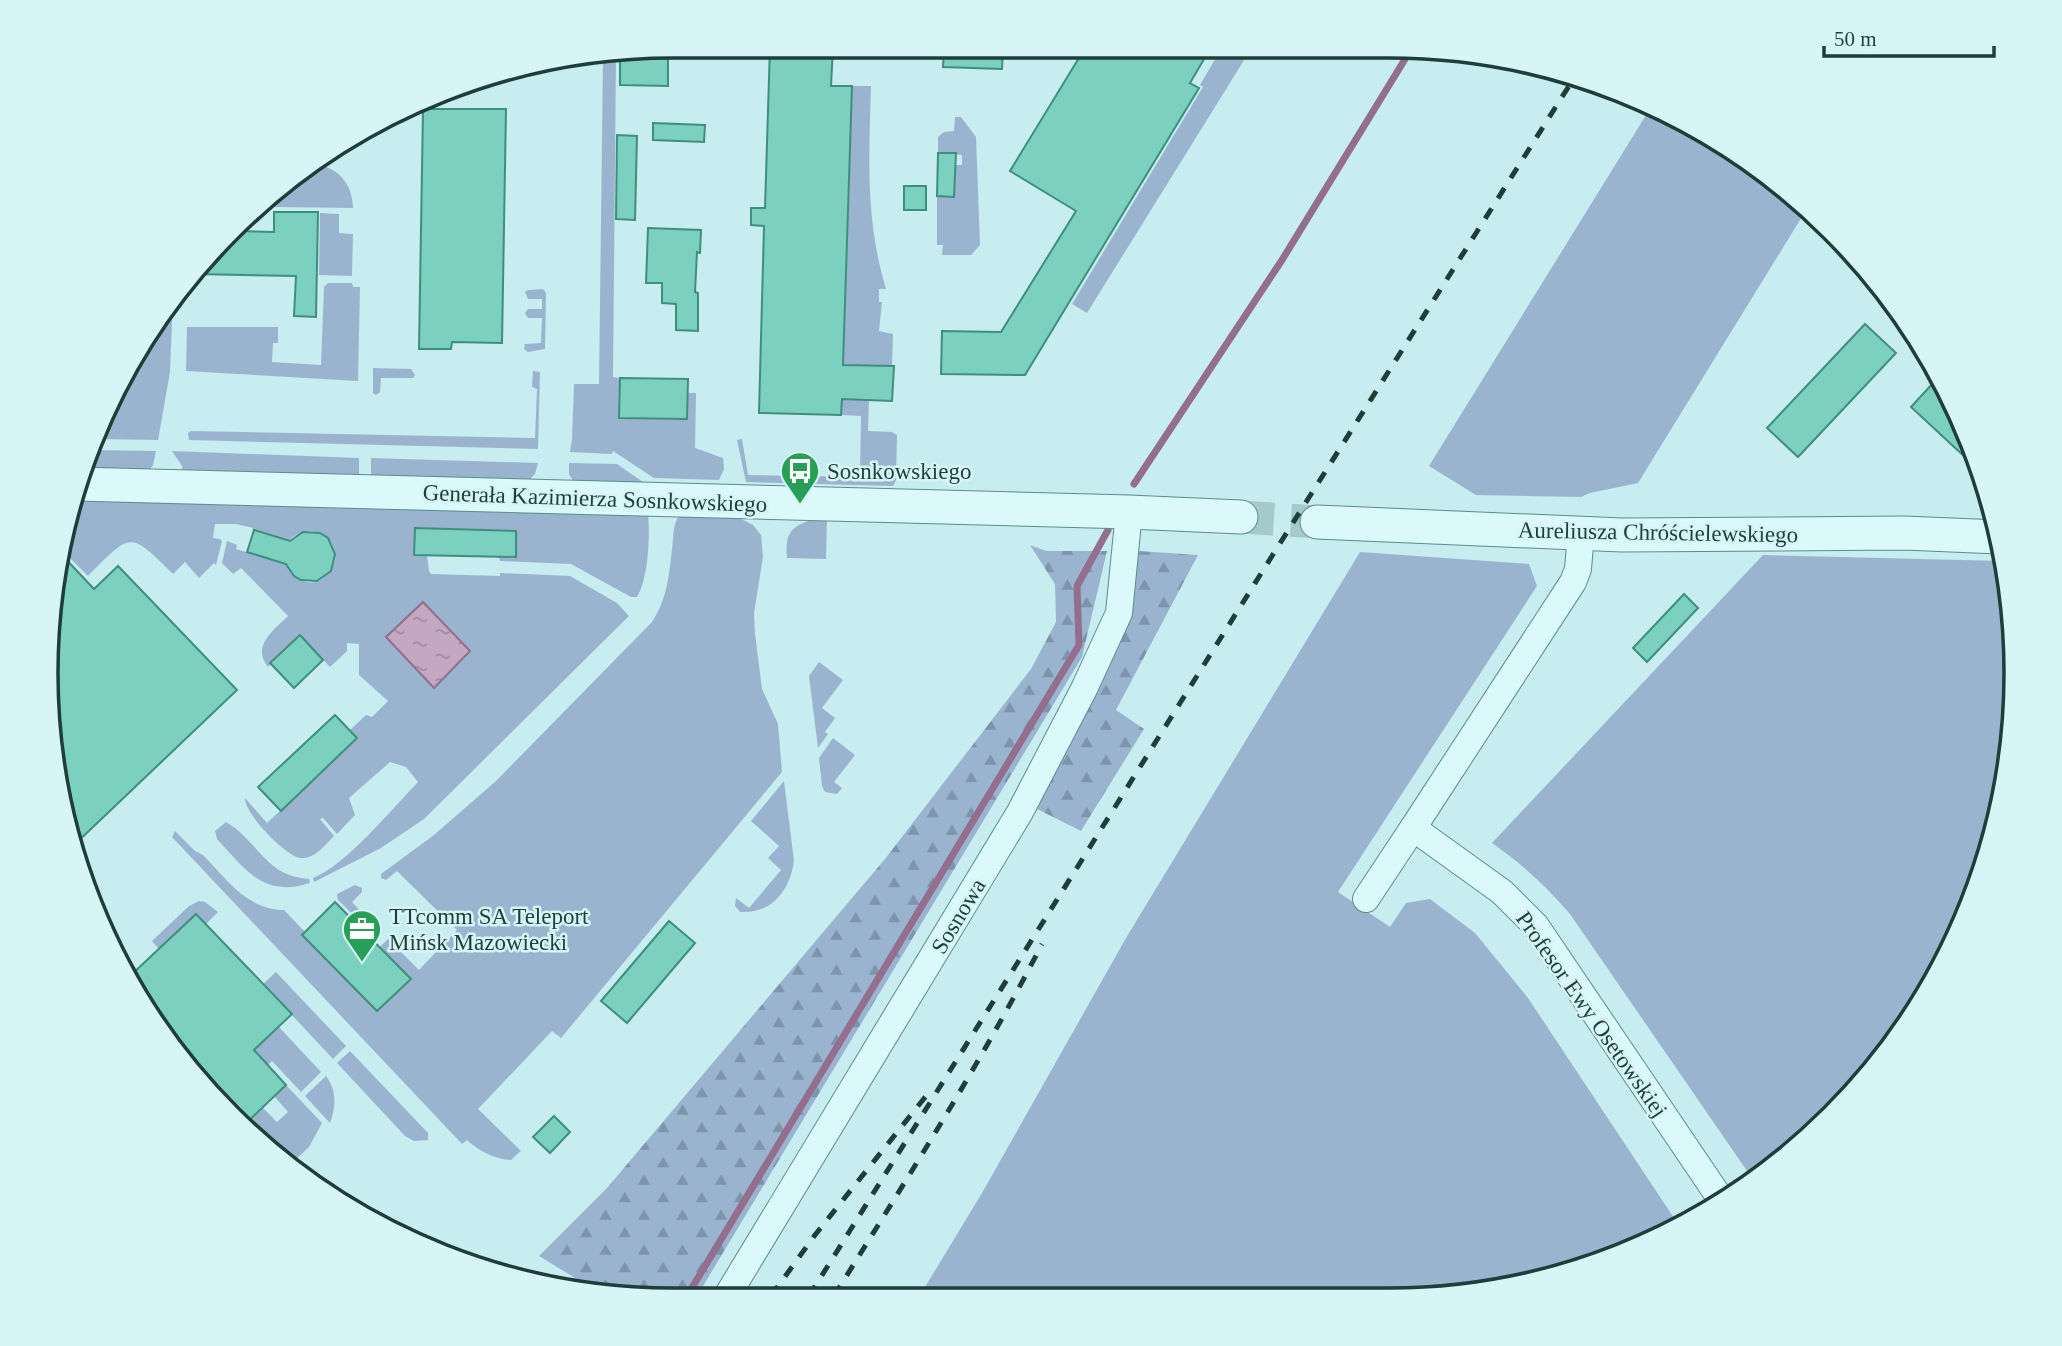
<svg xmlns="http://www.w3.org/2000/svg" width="2062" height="1346" font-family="'Times New Roman',serif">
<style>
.green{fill:#9ab4d0;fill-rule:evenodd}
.forest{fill:url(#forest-firs)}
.water{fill:url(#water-ripples);stroke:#936e8e;stroke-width:2}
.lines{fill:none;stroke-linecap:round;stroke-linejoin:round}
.stream{stroke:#936e8e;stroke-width:7}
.building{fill:#7bd0c0;stroke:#408e7d;stroke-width:2}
.tertiary-tunnel{stroke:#a5cacb;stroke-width:33;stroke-dasharray:33 17;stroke-linecap:butt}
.minor-casing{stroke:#5b8d89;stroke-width:28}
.tertiary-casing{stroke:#5b8d89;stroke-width:35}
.minor{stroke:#dbf8fa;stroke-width:26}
.tertiary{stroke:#dbf8fa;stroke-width:33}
.rail{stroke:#1f3d39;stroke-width:5;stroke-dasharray:12 12;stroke-linecap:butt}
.labels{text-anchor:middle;stroke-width:5;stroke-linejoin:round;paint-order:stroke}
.poi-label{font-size:23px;fill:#1f3d39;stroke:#d7f4f7;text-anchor:start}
.street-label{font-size:23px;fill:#1f3d39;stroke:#d7f4f7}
.rim{fill:none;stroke:#1f3d39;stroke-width:3.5}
</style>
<defs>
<pattern id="forest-firs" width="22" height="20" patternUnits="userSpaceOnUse" patternTransform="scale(1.75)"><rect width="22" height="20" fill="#9ab4d0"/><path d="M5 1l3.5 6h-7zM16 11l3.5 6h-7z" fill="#7d94aa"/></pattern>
<pattern id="water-ripples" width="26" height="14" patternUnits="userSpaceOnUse" patternTransform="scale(1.75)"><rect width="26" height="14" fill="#c4a8c1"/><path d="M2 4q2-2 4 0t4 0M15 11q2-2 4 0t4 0" fill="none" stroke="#9f8a9e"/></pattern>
</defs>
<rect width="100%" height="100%" fill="#c7edf0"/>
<g class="green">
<polygon points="1221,49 1251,49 1087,313 1072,304 1203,87 1200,85"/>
<polygon points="616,55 613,377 620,378 619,417 687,419 688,393 696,393 695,448 723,458 724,469 719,480 654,478 613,451 612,454 570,452 572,439 574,384 599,384 603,57"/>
<path d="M852 86H871C869 157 865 219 886 289H879V302H882L879 331 893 334 892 366H870L868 431 892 432 897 435 896 480 893 486 746 482 737 440 742 439 748 475 860 477 861 416 841 415Z"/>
<polygon points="1651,107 1802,201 1808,207 1638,483 1590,493 1581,497 1476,495 1429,466"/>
<polygon points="955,117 961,117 976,137 980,245 971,255 942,255 943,245 937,245 937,196 954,196 955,165 962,165 962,155 938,153 938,137 944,132 954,131"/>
<path d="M310 164C337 165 352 182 353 208L274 207 272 200Z"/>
<polygon points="320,213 339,214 339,233 353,234 352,276 319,275"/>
<polygon points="328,283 352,283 353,287 360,287 358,381 186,371 187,327 278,327 278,343 273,343 272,362 321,365 324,287"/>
<polygon points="543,289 546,293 545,349 528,352 524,349 525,344 541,343 542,318 528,318 525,313 528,309 542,309 542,299 528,299 525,292 528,290"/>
<polygon points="173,295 170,372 158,440 96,439"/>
<polygon points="373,368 411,369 415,375 413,378 381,378 380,392 376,395 373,393"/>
<polygon points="533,371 540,372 538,449 189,440 188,433 191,431 535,438 537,389 532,387"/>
<polygon points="90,450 156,451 153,465 146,476 79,471"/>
<polygon points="172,451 359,458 359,475 183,477 182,466"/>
<polygon points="371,458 538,463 535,474 528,481 376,482 371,474"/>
<polygon points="569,463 617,464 653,489 573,481 569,474"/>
<path d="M74 495 648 511C650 533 649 578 637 597H631L571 564 500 561 499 557H516V531L416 528 414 555H427L429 571 431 574 500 576V573L570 576 617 603 629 616 424 819 381 848 314 882 313 878C346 865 392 809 418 782L406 767 390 762 349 798 355 815 337 834 323 818 320 819 334 836C325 845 315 859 301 858 286 857 244 813 245 798L267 823 357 739 350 730 366 715 372 717 388 701 359 675V644L347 643V651L330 667 300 635 268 667C251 646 274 630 288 616L241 568 233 574 222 563 227 541 237 545 236 549 272 560 279 538 252 530 253 528 236 524H215L213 538 220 539 222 541 216 565 214 563 199 578 185 562 173 574C129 531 132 532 88 576L63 551ZM312 531 328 538C334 548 338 558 331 569 304 613 253 536 312 531Z"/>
<path d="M681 512 737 517 753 525 761 535 763 557 754 613 755 634 762 689 778 724 782 772 561 1038 552 1031 478 1109 521 1151 511 1160C494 1159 479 1151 467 1140L462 1144 172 837 175 831 195 851 203 855C227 880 248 910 284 910L305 932 302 935 377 1011 410 979 380 947 388 939 419 970 457 930 397 871 386 880 381 878V874L434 835 496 781 652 622C667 599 669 576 672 549 674 534 672 525 681 512Z"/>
<path d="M821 517 827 518 826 559 787 558C784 529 794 525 821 517Z"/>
<polygon points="1360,552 1529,564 1537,586 1338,892 1390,927 1406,903 1430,899 1475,933 1528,998 1680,1227 1666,1236 1551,1279 1430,1299 919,1297 982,1193 1126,938"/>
<path d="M1763 555 2003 561 2015 632 2011 754 1983 874 1933 986 1861 1086 1771 1171 1754 1181 1570 914C1546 886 1522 864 1492 843Z"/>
<polygon points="819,662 843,680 822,708 835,718 825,732 828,734 818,748 809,676"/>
<polygon points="833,738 855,755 834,782 842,788 837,794 825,792 822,786 819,758"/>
<path d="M784 781 794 861C790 890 772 914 740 912L735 906 736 898 749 908 781 870 768 858 779 846 751 821Z"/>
<path d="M226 822C259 841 264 876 309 879L310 883C263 898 246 870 217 839L215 831Z"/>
<polygon points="355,885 362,888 362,892 352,902 377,929 373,934 338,900 337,894"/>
<polygon points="199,901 205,902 218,912 206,924 195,914 159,949 152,941 189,906"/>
<polygon points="276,972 346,1046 333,1059 263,984"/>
<polygon points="279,1027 321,1072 301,1092 272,1061 251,1082 236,1067"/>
<polygon points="350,1051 428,1133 428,1140 414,1141 405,1136 337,1063"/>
<path d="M326 1076C337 1091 336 1106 330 1123L305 1096Z"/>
<polygon points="286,1085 322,1123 309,1147 290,1165 261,1146 243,1126 263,1108 277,1122 288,1112 274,1096"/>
</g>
<g class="forest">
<polygon points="1030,545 1046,551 1107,551 1082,657 697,1296 603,1295 539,1256 607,1188 885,859 1031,669 1056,622 1055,584"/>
<polygon points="1139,551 1198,555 1116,710 1144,729 1081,831 1031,806 1128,617"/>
</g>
<polygon class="water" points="423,602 470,651 434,688 386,637"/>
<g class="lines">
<g class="stream">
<polyline points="1134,484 1282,260 1410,51"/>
<polyline points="687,1296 1079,645 1077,586 1108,530"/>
</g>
</g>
<g class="building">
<polygon points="668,46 668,86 620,85 620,54"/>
<polygon points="770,46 833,47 831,86 852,86 843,365 894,366 892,401 842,399 841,415 759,413 764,226 751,225 751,208 765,208"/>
<polygon points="944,47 1003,48 1002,69 943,67"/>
<polygon points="1085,48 1210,49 1190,83 1199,88 1025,375 941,374 942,331 1001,332 1076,211 1010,171"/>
<polygon points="423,109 506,109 502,343 452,342 451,349 419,349"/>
<polygon points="653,123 705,125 704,142 653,140"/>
<polygon points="617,135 637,136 635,220 616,219"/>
<polygon points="938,153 956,153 954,197 937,196"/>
<rect x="904" y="186" width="22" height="24"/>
<polygon points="274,212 318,212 316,317 294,316 296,276 194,274 239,231 274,232"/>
<polygon points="648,228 701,230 700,253 697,252 695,292 698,293 698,331 676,330 676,304 662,303 662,283 646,283"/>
<polygon points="1865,324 1896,353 1798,457 1767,428"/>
<polygon points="620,378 688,379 687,419 619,418"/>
<polygon points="1934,382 1954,401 1980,471 1911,407"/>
<polygon points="415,528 516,531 516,557 414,555"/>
<polygon points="254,530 290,541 303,532 320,533 328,538 335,554 331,571 317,581 301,580 294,576 286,564 247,552"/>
<polygon points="62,555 94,589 118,566 237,690 72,847 67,835 47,633"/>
<polygon points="1684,594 1698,608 1647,662 1633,648"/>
<polygon points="300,635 323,660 294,688 270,663"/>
<polygon points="335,715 357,738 281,811 258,787"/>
<polygon points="335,902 411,979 377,1011 302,935"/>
<polygon points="196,914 292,1014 254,1050 286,1085 243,1126 151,1021 130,976"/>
<polygon points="669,921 695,943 627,1023 601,1001"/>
<polygon points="554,1116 570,1132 550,1153 533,1137"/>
</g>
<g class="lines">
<polyline class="tertiary-tunnel" points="1241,517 1317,522"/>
<g class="minor-casing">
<g id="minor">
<polyline points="1581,533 1578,569 1573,582 1413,828 1502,892 1536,926 1722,1201"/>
<polyline points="1366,899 1413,828"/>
<polyline points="727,1296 1020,812 1084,689 1119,613 1129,512"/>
</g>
</g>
<g class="tertiary-casing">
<g id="tertiary">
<polyline points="76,484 1129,512 1241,517"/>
<polyline points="1317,522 1622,535 1904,533 1999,537"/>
</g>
</g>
<use href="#minor" class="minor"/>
<use href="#tertiary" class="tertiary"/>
<g class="rail">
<polyline points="771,1296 815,1235 926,1096"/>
<polyline points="809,1296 1272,556 1574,78"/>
<path d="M834 1296C906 1180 980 1065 1042 944"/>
</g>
</g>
<defs>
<g id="bus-pin" transform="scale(2.0125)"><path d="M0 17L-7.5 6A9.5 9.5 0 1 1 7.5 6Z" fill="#289f56" stroke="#d7f4f7"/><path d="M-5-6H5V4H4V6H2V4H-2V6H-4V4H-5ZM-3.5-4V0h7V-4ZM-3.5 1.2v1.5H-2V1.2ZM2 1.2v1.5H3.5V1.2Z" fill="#fff"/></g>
<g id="office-pin" transform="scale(2.0125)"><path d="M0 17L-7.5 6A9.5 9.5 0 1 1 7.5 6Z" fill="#289f56" stroke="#d7f4f7"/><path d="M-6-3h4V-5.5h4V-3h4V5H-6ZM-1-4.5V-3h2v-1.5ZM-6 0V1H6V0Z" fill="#fff"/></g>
</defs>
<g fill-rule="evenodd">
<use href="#bus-pin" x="800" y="471"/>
<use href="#office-pin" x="362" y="929"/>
</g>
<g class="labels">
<g class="poi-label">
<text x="827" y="479">Sosnkowskiego</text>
<text x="389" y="924">TTcomm SA Teleport<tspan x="389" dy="26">Mińsk Mazowiecki</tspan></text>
</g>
<g class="street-label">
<text transform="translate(595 498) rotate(2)" y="8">Generała Kazimierza Sosnkowskiego</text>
<text transform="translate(1658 532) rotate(1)" y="8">Aureliusza Chróścielewskiego</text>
<text transform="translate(958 916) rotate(-59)" y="8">Sosnowa</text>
<text transform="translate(1592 1014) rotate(55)" y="8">Profesor Ewy Osetowskiej</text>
</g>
</g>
<path d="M0 0H2062V1346H0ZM673 58H1389A615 615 0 0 1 2004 673V673A615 615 0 0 1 1389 1288H673A615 615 0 0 1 58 673V673A615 615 0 0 1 673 58Z" fill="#d7f4f7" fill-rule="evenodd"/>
<path class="rim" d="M673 58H1389A615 615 0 0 1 2004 673V673A615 615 0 0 1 1389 1288H673A615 615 0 0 1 58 673V673A615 615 0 0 1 673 58Z"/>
<path d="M1824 46v10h170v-10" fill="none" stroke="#1f3d39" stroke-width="3.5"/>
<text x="1834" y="46" font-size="21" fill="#1f3d39" stroke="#d7f4f7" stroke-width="5" paint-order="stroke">50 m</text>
</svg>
